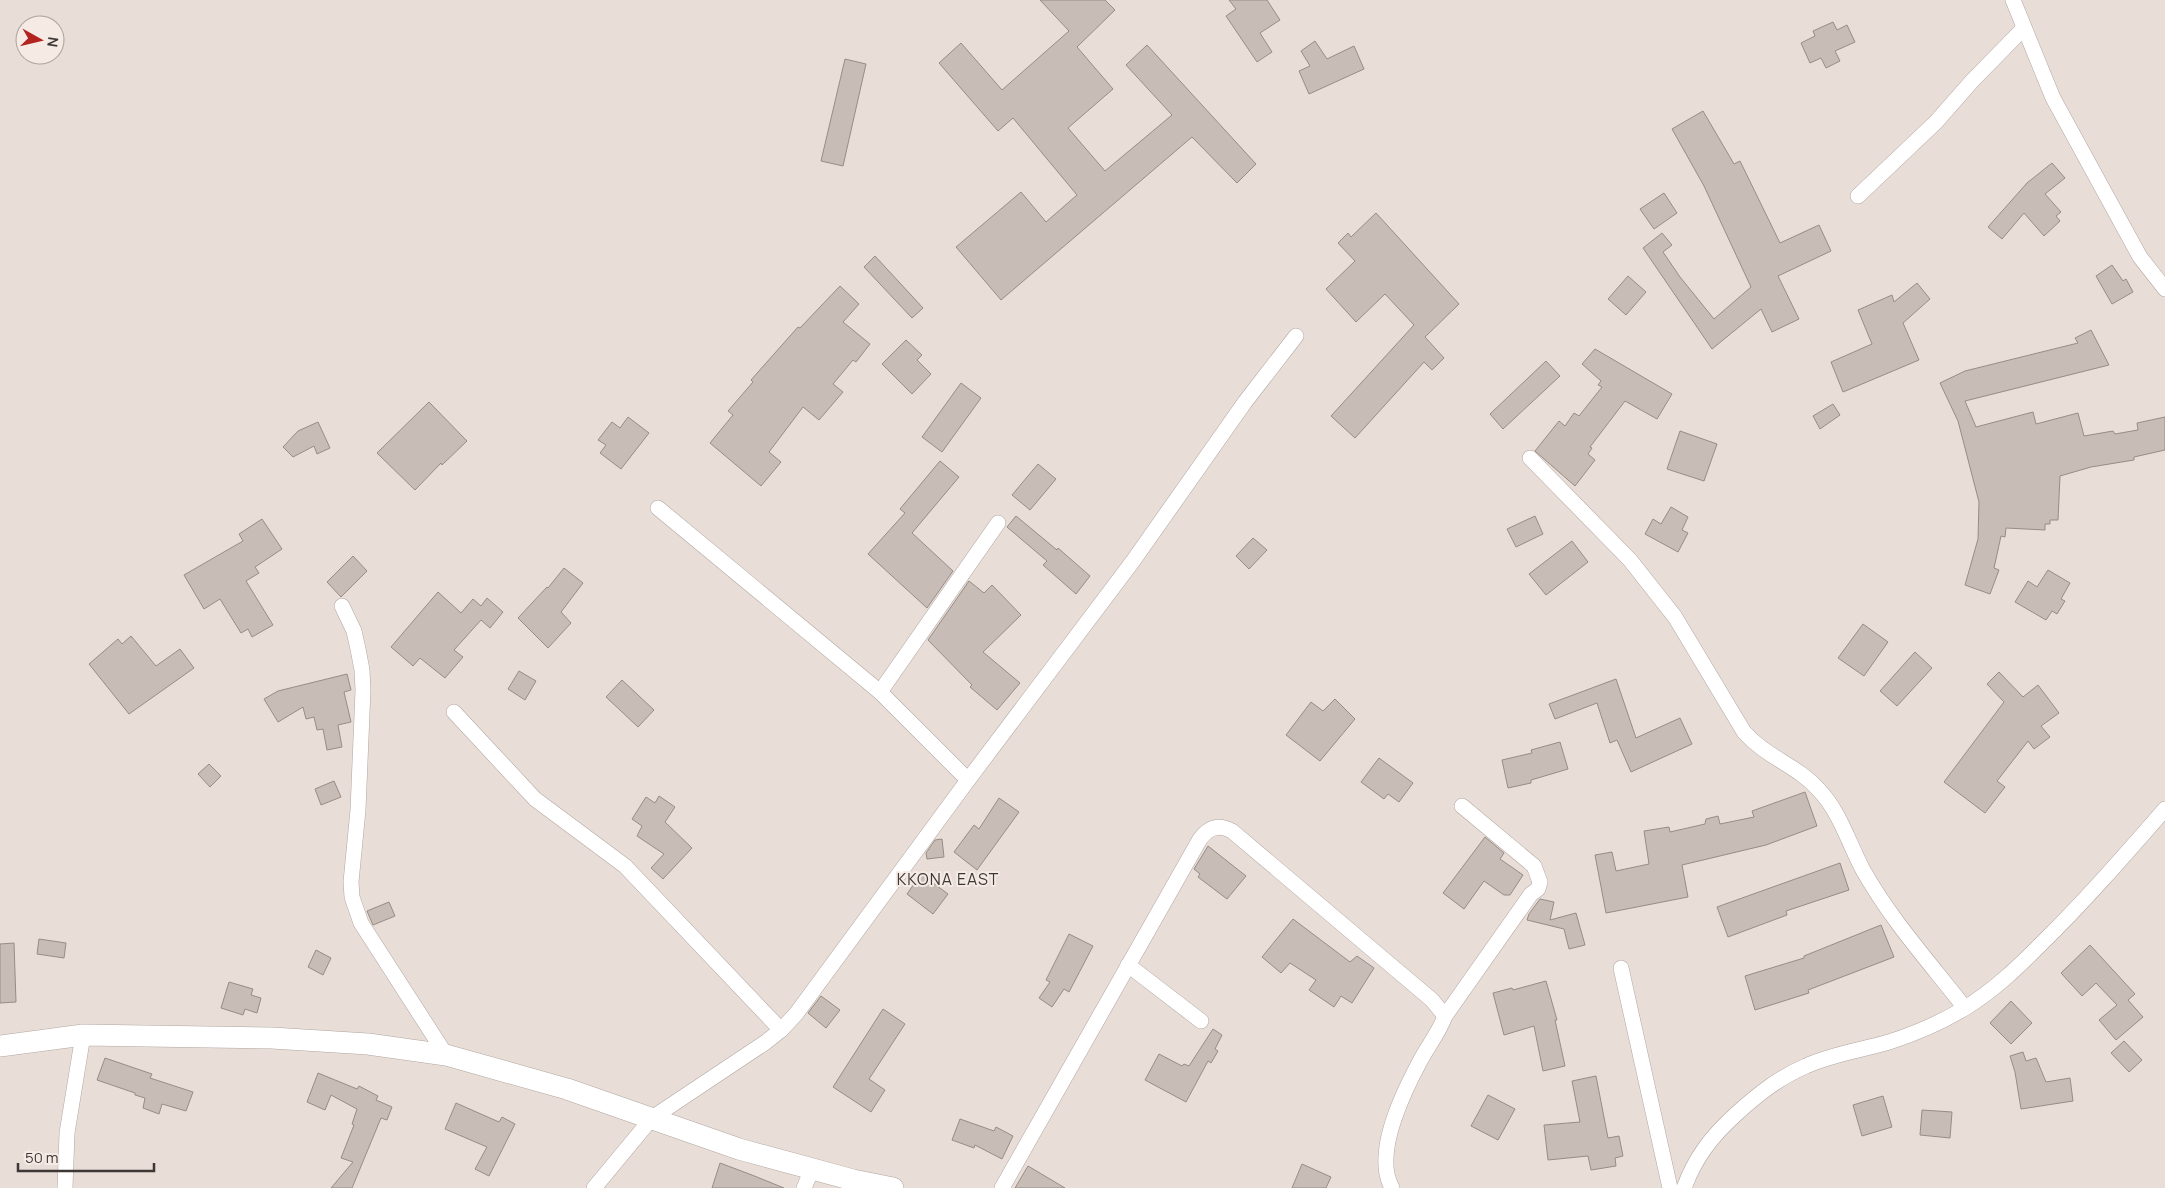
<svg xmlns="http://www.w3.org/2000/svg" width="2165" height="1188" font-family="Manrope,sans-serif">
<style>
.building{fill:#c8bdb6;stroke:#978c86}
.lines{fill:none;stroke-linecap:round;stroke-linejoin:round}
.street-casing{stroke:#b1a6a0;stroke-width:16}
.secondary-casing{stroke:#b1a6a0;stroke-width:22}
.street{stroke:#fff;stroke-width:15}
.secondary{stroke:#fff;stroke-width:21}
.labels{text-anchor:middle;stroke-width:4;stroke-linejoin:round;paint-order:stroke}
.quarter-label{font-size:16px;letter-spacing:1px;fill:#3d3836;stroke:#f6eae4}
</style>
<rect width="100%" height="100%" fill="#e9ddd7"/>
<g class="building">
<polygon points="1040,0 1105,0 1115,10 1077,47 1113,89 1068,128 1105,171 1172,115 1126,65 1147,45 1256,164 1237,183 1192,137 1001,300 956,247 1021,192 1046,222 1077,195 1013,118 998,131 939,63 961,43 1002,90 1069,31"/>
<polygon points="1229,0 1267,0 1280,20 1260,33 1272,52 1257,62 1226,16 1236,9"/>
<polygon points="1833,22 1837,30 1847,25 1855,42 1835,51 1840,61 1826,68 1821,58 1810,63 1801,43 1815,36 1813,31"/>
<polygon points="1315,41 1327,59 1354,46 1364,69 1309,94 1299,71 1310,66 1301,51"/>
<polygon points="845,59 866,64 843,166 821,161"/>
<polygon points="1703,111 1734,164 1740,161 1780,243 1819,225 1831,251 1778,276 1799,319 1772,332 1761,309 1712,349 1643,248 1662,233 1672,245 1663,252 1680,277 1714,319 1751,287 1704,186 1672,129"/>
<polygon points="2052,163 2065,178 2045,194 2061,212 2056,216 2060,221 2044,236 2024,213 2002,239 1988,227 2027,183"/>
<polygon points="1664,193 1677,213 1654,229 1640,209"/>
<polygon points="1376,213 1459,304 1425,337 1444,358 1432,370 1424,362 1355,438 1331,416 1414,325 1385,294 1356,322 1326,289 1355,261 1338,243 1348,233 1351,237"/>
<polygon points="875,256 923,308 912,318 864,267"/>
<polygon points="2112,265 2123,281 2126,279 2133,292 2112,304 2096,276"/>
<polygon points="1628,276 1646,292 1626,315 1608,299"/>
<polygon points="1917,283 1930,299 1903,323 1919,360 1843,392 1831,362 1872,344 1858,310 1892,295 1894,302"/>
<polygon points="840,286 859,304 843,322 870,344 856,362 853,360 833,384 843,392 819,420 803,407 769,452 781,462 761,486 710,443 733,415 728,411 753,382 751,380 798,327 800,328"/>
<polygon points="2091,330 2109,365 1965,401 1976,427 2033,412 2036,424 2078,413 2084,436 2113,431 2115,434 2138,430 2137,423 2165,417 2165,450 2134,457 2134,460 2091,467 2060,476 2058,520 2050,520 2050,524 2045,524 2045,530 2006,528 2005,537 2001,536 1994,568 1999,570 1990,594 1965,585 1978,539 1979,502 1958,421 1940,383 1965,371 2078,343 2075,338"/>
<polygon points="906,340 922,355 917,360 931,374 912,394 882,364"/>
<polygon points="1595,349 1672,394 1657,419 1625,401 1590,447 1592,448 1588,454 1595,460 1575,486 1535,451 1559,421 1565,426 1574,413 1579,416 1602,387 1598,385 1601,381 1582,364"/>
<polygon points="1546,361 1560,376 1503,429 1490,414"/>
<polygon points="961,383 981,398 942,452 922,437"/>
<polygon points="429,402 467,441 442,465 441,463 415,490 377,453"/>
<polygon points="1833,404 1840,415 1820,429 1813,416"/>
<polygon points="628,417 649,433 621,469 600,453 606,445 598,440 612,422 620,428"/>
<polygon points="318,422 330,448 317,454 314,446 293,457 283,447 298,431"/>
<polygon points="1680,431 1717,444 1704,481 1667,469"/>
<polygon points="940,461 959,477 912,533 953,571 927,608 868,554 905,513 900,509"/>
<polygon points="1038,464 1056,479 1030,510 1012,495"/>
<polygon points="1671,507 1688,517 1682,530 1688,533 1678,552 1645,534 1653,519 1661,524"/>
<polygon points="1016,516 1057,550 1058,548 1090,576 1076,594 1043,565 1047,561 1007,527"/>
<polygon points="1535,516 1543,534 1516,547 1507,529"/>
<polygon points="262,519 282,549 255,567 259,573 246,581 273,625 252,637 248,629 241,633 220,599 204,609 184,575 243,541 239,534"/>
<polygon points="1253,538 1267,550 1249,569 1236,556"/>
<polygon points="1572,541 1588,562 1546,595 1529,574"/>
<polygon points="353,556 367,571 341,597 327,582"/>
<polygon points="564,568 583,583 561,612 571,623 548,648 518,618 547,587 548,588"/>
<polygon points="2048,570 2070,583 2061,599 2065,601 2057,614 2052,611 2046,620 2015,602 2028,581 2037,587"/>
<polygon points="969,581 984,593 992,585 1021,615 983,652 1020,683 997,710 970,687 972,685 928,640"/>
<polygon points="438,592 461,613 473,599 481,606 487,598 503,612 490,628 481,620 454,650 463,657 445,678 420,658 413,666 391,647"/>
<polygon points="1863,624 1888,642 1864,676 1838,658"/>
<polygon points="131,636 156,666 180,649 194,668 129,714 89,664 118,639 122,644"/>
<polygon points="1915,652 1932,668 1897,706 1880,691"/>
<polygon points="519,671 536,681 525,700 508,689"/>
<polygon points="1999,672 2023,697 2038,685 2059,713 2041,726 2050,737 2034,749 2028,741 1997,781 2005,787 1985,813 1944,782 2004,702 1987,684"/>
<polygon points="347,674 351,690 344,692 351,722 338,725 342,747 327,750 323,729 317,730 314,717 306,719 303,707 278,722 264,699 278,691"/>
<polygon points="1616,679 1636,738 1680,718 1692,744 1631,772 1617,740 1610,743 1597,703 1555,719 1549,704"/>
<polygon points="622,680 654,710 638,727 606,697"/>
<polygon points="1335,699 1355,719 1320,761 1286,735 1311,702 1323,711"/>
<polygon points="1560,742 1568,769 1531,780 1531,783 1508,788 1502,760 1532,753 1531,750"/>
<polygon points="1379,758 1413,783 1399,802 1388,794 1384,799 1361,782"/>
<polygon points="209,764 221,776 210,787 198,774"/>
<polygon points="334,781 341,797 321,805 315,789"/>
<polygon points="1805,792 1817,826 1766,845 1682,865 1688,897 1606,913 1595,855 1612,852 1616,871 1649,864 1644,831 1669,827 1670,832 1705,824 1706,819 1718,816 1720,824 1754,817 1752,811"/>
<polygon points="659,796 675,807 665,822 692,848 663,879 651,868 664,854 637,836 642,826 632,819 646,797 655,803"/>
<polygon points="999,798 1019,812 977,870 954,852 974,825 979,829"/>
<polygon points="1485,837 1504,853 1500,859 1523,875 1510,895 1504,895 1484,881 1464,909 1443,893"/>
<polygon points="942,839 944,857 927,859 926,853 935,840"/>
<polygon points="1208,846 1246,876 1227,899 1198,877 1200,874 1194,869"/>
<polygon points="1840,863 1849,890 1786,911 1787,915 1728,937 1717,907"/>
<polygon points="921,874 948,894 933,914 907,894"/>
<polygon points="1540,899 1554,902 1550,920 1576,913 1585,945 1569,949 1564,929 1527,920 1529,914"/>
<polygon points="389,902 395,916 373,925 367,911"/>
<polygon points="1293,919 1350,962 1357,956 1374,968 1352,1003 1341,996 1334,1007 1309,990 1316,980 1290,963 1281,973 1262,957"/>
<polygon points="1881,925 1894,957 1808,990 1809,993 1755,1010 1745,976 1804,958 1804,956"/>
<polygon points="1069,934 1093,946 1069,992 1064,989 1052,1007 1039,998 1050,982 1046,980"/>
<polygon points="39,939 66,943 64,958 37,954"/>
<polygon points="14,943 16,1002 0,1003 0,944"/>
<polygon points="2090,945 2135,994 2128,1000 2143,1017 2116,1040 2099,1020 2117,1005 2096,983 2082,996 2061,973"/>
<polygon points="316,950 331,958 323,975 308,967"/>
<polygon points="1546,981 1557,1020 1555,1020 1565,1066 1543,1071 1534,1026 1504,1035 1493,993 1512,988 1513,990"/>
<polygon points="229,982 253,989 251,995 261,998 257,1013 245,1009 243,1015 221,1008"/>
<polygon points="821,996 840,1010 826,1028 808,1013"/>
<polygon points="2011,1001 2032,1023 2011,1044 1990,1023"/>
<polygon points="883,1009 905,1024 869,1079 885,1090 871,1112 833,1087"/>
<polygon points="1213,1029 1222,1035 1215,1049 1218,1051 1211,1063 1208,1061 1186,1102 1145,1080 1159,1054 1182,1066 1184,1064 1189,1066"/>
<polygon points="2124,1041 2142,1060 2129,1072 2111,1053"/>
<polygon points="2023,1052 2026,1061 2036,1058 2046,1082 2070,1078 2073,1101 2021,1109 2015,1072 2010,1056"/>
<polygon points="105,1058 152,1074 150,1078 193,1092 186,1111 162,1104 159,1114 143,1108 145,1098 135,1095 135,1093 97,1080"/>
<polygon points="318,1073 357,1089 359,1086 378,1096 376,1100 392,1107 387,1120 381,1118 352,1188 331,1188 353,1162 341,1158 354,1125 352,1124 357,1109 331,1095 325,1110 307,1102"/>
<polygon points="1596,1076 1608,1138 1619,1136 1623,1156 1615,1158 1616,1166 1591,1170 1588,1156 1548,1160 1544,1125 1580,1122 1572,1081"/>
<polygon points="1488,1095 1515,1109 1498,1140 1471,1126"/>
<polygon points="1883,1096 1892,1127 1862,1136 1853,1105"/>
<polygon points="456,1103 499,1122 502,1117 515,1124 489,1176 475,1169 487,1147 445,1129"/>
<polygon points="1922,1110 1952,1112 1950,1138 1920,1135"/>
<polygon points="960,1119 994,1131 996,1127 1013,1136 1002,1159 975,1145 974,1148 952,1140"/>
<polygon points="720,1163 752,1175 784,1188 712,1188"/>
<polygon points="1302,1164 1331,1177 1326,1188 1292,1188"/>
<polygon points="1028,1166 1065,1188 1015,1188"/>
</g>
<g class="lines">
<g class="street-casing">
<g id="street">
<polyline points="2013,0 2053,98 2140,257 2165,289"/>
<polyline points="1858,196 1936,122 1972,81 2024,28"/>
<path d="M1530 458 1630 560 1675 617 1744 732C1767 758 1797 765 1819 790 1840 812 1849 844 1863 870 1891 920 1930 963 1965 1008"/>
<polyline points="658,508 880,692 968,780"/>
<polyline points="342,606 354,631 358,649 362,670 363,690 358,810 351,882 352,897 361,923 446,1055"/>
<polyline points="880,692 998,523"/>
<polyline points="454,712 535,799 625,866 781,1030"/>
<polyline points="1128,965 1201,1021"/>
<polyline points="1621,968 1670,1188"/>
<polyline points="1445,1016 1531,894 1538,889 1540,882 1534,866 1462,806"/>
<polyline points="65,1188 67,1133 83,1035"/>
<polyline points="594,1188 652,1118 766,1042 781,1030 796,1014 968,780 1133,561 1245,402 1296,336"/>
<polyline points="804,1188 812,1169"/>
<path d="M1002 1188 1200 839C1209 827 1219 824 1232 831L1432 1000 1445 1016C1439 1033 1427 1047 1419 1063 1402 1095 1373 1154 1392 1188"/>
<path d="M1684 1188C1695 1158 1711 1137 1735 1115 1757 1095 1778 1078 1806 1066 1832 1054 1862 1050 1889 1042 1914 1034 1942 1022 1965 1008 1993 991 2017 968 2040 945 2084 902 2124 856 2165 809"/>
</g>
</g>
<g class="secondary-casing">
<polyline id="secondary" points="0,1046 83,1035 272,1038 368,1044 446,1055 567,1089 739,1149 853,1180 893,1188"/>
</g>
<use href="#street" class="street"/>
<use href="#secondary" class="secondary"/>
</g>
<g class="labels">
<g class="quarter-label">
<text x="948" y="885">KKONA EAST</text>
</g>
</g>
<g transform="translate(40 40) rotate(98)"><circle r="24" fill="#f6eae4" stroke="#aca39e"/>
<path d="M0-4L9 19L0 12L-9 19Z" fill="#b3241f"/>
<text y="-8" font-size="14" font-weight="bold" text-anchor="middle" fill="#3d3836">N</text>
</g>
<path d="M18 1163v8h136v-8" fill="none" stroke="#3d3836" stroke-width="2.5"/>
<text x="25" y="1163" font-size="15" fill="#3d3836" stroke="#f6eae4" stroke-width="4" paint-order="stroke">50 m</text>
</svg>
